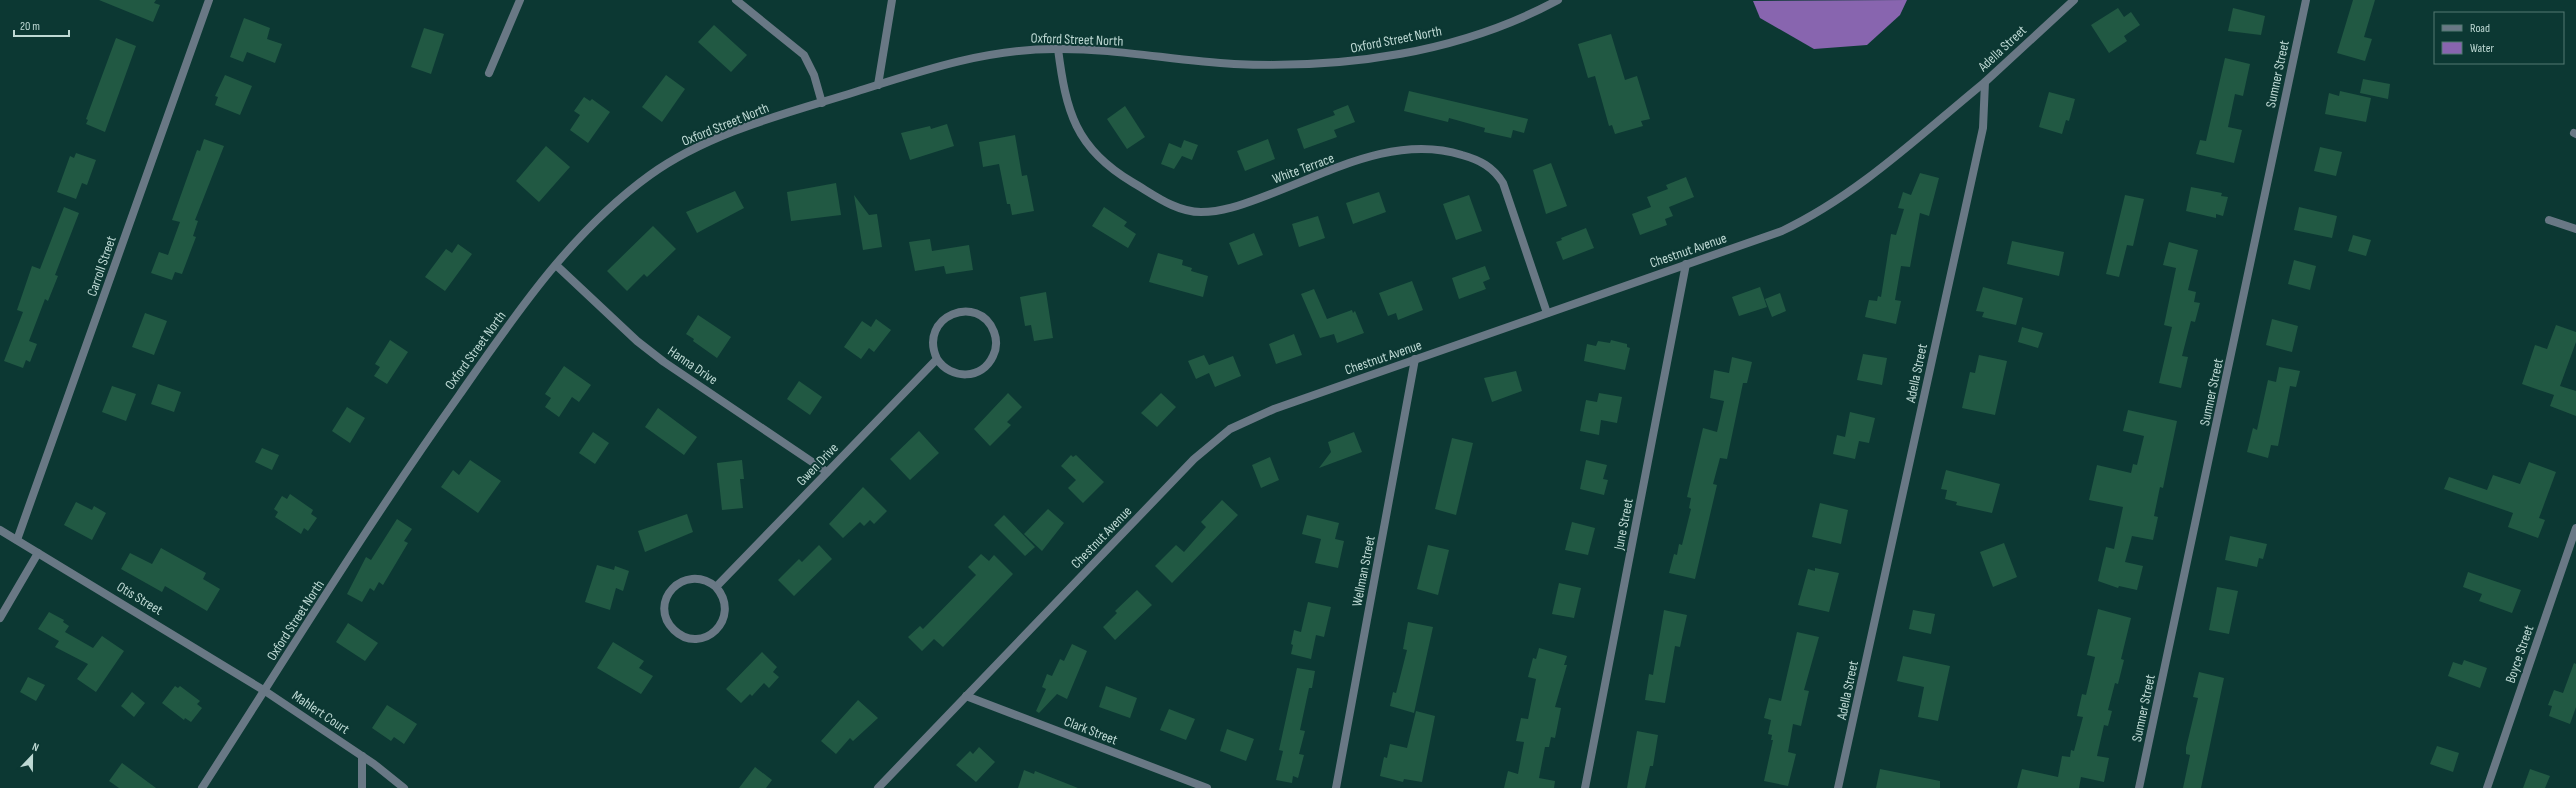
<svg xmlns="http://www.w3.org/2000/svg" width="2576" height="788" font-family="'Sofia Sans Condensed',sans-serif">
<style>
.water{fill:#8865af}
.building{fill:#215943}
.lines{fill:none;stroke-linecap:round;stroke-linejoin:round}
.service{stroke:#697885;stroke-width:8}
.minor{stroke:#697885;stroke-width:8}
.tertiary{stroke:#697885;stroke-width:8}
.labels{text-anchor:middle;stroke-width:4;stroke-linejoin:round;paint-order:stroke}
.street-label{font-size:14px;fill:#bed9d4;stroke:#0c3833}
</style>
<rect width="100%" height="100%" fill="#0c3833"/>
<polygon class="water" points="1907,0 1900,15 1867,45 1814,49 1760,18 1753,1"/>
<g class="building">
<polygon points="99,0 156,0 154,3 160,5 153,22"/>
<polygon points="2353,0 2375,0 2364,37 2372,39 2365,61 2337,53"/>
<polygon points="2118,8 2124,17 2131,12 2140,25 2124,36 2127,41 2109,53 2091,25"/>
<polygon points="2233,8 2265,16 2261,35 2228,31"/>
<polygon points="244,18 270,28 267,39 282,44 275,63 247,52 243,62 230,57"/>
<polygon points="714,25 747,55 731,72 698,42"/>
<polygon points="424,28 444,34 431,74 411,67"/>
<polygon points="1611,34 1625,80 1637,76 1650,119 1641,121 1643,126 1615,134 1612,125 1609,126 1595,76 1588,78 1578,44"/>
<polygon points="116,38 136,46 105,132 86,124 88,120 86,119"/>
<polygon points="2225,58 2250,64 2243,96 2235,94 2228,127 2242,130 2234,163 2196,154 2200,140 2206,141"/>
<polygon points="225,75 252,86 240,115 215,105 218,97 215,96"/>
<polygon points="666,75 685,89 662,122 642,107"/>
<polygon points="2363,79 2390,84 2388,99 2360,93"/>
<polygon points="1409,91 1528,119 1524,133 1513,130 1511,138 1484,132 1485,128 1449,118 1448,122 1404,111"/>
<polygon points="2340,91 2371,98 2366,122 2325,114 2329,93 2339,96"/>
<polygon points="2049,92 2075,99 2069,121 2066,120 2062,134 2039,127"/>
<polygon points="584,97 590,101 592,99 610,112 588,143 570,130 580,115 574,111"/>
<polygon points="1348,105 1355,122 1334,130 1337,137 1304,149 1297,129 1335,115 1333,111"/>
<polygon points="1125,106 1145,137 1127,149 1107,119"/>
<polygon points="947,124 954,146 910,160 901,133 930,126 931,129"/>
<polygon points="1015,135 1022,176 1027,175 1034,211 1012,215 1010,204 1007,204 999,164 983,167 979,142"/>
<polygon points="204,139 224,146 195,220 198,221 193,236 196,237 182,274 175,272 172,280 151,273 159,252 168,255 180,222 172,220 197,150 200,151"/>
<polygon points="1268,139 1275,159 1245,171 1237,151"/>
<polygon points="1184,140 1198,145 1192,160 1182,156 1174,169 1161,164 1169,143 1181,148"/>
<polygon points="546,146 570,167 539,202 516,181"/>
<polygon points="2320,147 2342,152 2336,176 2314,171"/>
<polygon points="76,153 96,160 87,185 82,183 76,199 57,192 70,156 74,158"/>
<polygon points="1551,163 1567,206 1546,214 1533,170"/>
<polygon points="1920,173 1939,178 1929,216 1920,213 1910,267 1901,266 1895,300 1901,301 1896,324 1865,317 1869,300 1877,301 1878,296 1881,297 1891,234 1896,235 1904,209 1898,208 1903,192 1911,195"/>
<polygon points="1686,177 1694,197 1669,207 1673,216 1665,219 1667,225 1640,235 1632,214 1651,207 1647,197 1668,189 1666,185"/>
<polygon points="836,183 841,215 791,221 787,192"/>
<polygon points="2191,187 2222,193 2221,196 2228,197 2223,216 2216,214 2216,218 2186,211"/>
<polygon points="735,191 744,208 697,233 686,212"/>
<polygon points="1379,192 1386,212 1353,224 1346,203"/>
<polygon points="854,195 869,215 877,214 882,247 863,250"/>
<polygon points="1469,195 1482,231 1456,240 1443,204"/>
<polygon points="2125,195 2144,199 2133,246 2127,245 2119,277 2106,274"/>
<polygon points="64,207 79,213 55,275 58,276 48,301 45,299 29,341 37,344 30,362 26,360 23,368 4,361 23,312 17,310 32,266 40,269"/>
<polygon points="1104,207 1127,222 1124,226 1136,234 1128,248 1092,226"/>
<polygon points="2299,207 2337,216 2332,238 2294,230"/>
<polygon points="1318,216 1325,238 1299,247 1292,224"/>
<polygon points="653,226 676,249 647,277 644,274 627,291 607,271"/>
<polygon points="1586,228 1594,248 1563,260 1556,242 1562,240 1561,238"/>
<polygon points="1254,233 1263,255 1238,265 1229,243"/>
<polygon points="2353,235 2371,240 2366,256 2348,251"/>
<polygon points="930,239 932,251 969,245 973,270 946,274 944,266 915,271 909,242"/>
<polygon points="2012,241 2064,252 2059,276 2007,264"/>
<polygon points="2169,242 2198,250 2188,290 2196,292 2194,302 2200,303 2195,322 2191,321 2182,356 2188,357 2181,388 2159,383 2172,327 2164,325 2176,268 2163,265"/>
<polygon points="458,244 472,254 445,291 425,277 446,249 452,253"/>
<polygon points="1158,253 1183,260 1182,265 1192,268 1191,271 1208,276 1203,297 1149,282"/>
<polygon points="2294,260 2316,266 2310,290 2288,284"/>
<polygon points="1485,266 1490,279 1483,282 1486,289 1459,299 1452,278"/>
<polygon points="1412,281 1423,310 1398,320 1396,313 1388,316 1379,293"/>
<polygon points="1760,287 1767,307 1739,316 1732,297"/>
<polygon points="1983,287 2023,298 2016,325 1982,317 1984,312 1976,311"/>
<polygon points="1314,289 1327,319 1352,310 1353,313 1355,311 1364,333 1337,343 1334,334 1320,338 1301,294"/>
<polygon points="1046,292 1053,338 1034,341 1031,325 1025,326 1020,297"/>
<polygon points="1780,293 1786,311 1772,317 1765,299"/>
<polygon points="145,313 167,321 154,355 132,347"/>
<polygon points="698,315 731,337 717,358 693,341 694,339 686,334"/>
<polygon points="876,319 891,330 874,352 869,348 861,359 844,347 862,321 871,327"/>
<polygon points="2272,319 2298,326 2292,352 2266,345"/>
<polygon points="2556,325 2576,332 2576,342 2560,386 2576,391 2576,416 2550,406 2554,395 2522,384 2535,345 2547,349"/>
<polygon points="2022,327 2043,333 2038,348 2018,342"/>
<polygon points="1294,334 1302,355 1276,364 1269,344"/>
<polygon points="390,340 408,352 387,384 374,376 380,367 375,364"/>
<polygon points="1611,340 1627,344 1627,347 1630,348 1625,370 1584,361 1587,344 1596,346 1598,341 1610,343"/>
<polygon points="1863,354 1887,358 1882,385 1857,380"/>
<polygon points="1204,355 1209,365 1233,356 1241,376 1215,387 1209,373 1196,379 1188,361"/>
<polygon points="1979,355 2007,361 1995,415 1962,408 1970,372 1975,373"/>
<polygon points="1732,357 1752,362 1747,383 1743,383 1727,459 1720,458 1713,484 1717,485 1695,579 1669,573 1674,554 1677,555 1679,544 1682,545 1691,509 1689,508 1691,498 1687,497 1703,428 1717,432 1724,401 1710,398 1714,370 1729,373"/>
<polygon points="564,366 591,385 579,402 572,397 559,417 545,407 551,398 545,394"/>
<polygon points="2279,367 2300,371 2296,387 2290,386 2278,446 2271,445 2268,458 2247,452 2253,428 2257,430 2268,380 2276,382"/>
<polygon points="1516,371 1522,391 1492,402 1484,378"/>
<polygon points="799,381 822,397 810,415 787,399"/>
<polygon points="158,384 181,392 174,412 151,404"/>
<polygon points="112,386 136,394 126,421 102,412"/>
<polygon points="1008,393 1022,407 1007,422 1011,425 990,446 974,429"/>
<polygon points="1161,393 1176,407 1157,427 1141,413"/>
<polygon points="1599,393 1622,397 1617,423 1601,420 1599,435 1580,431 1586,400 1597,402"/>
<polygon points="347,407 365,418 350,443 332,431"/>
<polygon points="658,408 697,437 684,455 645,427"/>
<polygon points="2128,410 2177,421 2163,488 2160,487 2154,516 2158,517 2153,540 2132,536 2125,562 2143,566 2137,590 2119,586 2118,588 2098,581 2106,547 2114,549 2123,507 2089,500 2097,465 2131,473 2133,464 2137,465 2144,436 2123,431"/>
<polygon points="1850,412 1875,418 1869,443 1859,441 1855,459 1833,454 1837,435 1845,437"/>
<polygon points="919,431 939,453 910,480 890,459"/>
<polygon points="593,432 609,443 595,464 579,453"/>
<polygon points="1354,432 1362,452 1319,468 1331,452 1328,442"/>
<polygon points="1452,438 1473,443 1456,515 1435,509"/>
<polygon points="262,448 279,455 272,470 255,462"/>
<polygon points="1071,455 1073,457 1076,455 1104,482 1083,503 1068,488 1076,480 1061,466"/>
<polygon points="1270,457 1279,480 1261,488 1252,465"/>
<polygon points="470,460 501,481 478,513 441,487 453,470 459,475"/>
<polygon points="742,460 744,479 740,479 743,508 722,510 717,463"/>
<polygon points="1586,460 1607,465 1603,479 1608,480 1604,495 1580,489"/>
<polygon points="2529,462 2556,472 2539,518 2545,520 2538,538 2508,527 2513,513 2444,489 2449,477 2487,490 2493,475 2520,484"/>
<polygon points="1946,470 2000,484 1992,513 1956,505 1957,502 1945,499 1947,490 1941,489"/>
<polygon points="863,487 887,511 874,524 870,520 864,526 860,522 843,538 829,524"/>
<polygon points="290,494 313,510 311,514 317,518 308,531 304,528 301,534 275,517 278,512 274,509 282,496 287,499"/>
<polygon points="1222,500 1238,515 1172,583 1155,566 1176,545 1184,552 1206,527 1201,522"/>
<polygon points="76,502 92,510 94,506 106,513 92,540 64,525"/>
<polygon points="1820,503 1848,510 1841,544 1812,537"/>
<polygon points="1048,509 1064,523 1042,551 1024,534"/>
<polygon points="687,514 693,532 645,552 638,531"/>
<polygon points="1004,515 1035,547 1025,556 994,525"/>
<polygon points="1307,515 1339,523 1335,539 1344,541 1338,568 1315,563 1321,539 1302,534"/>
<polygon points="397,519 412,529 404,541 408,543 383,585 379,582 374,591 370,588 362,602 347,594 366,557 371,560"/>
<polygon points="1572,522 1595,528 1588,555 1565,550"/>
<polygon points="2230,536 2267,544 2263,559 2259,558 2257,567 2225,560"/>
<polygon points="2004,543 2017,577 1993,587 1980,552"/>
<polygon points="819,545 832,559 794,596 778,580 799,559 802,562"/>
<polygon points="1428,545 1449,550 1438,595 1417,589"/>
<polygon points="161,548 206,573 203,579 220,589 207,611 165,586 162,592 121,569 130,553 152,564"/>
<polygon points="981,554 989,561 994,555 1013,574 943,647 934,639 922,651 908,637 920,626 923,629 976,575 968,567"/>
<polygon points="597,565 614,570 615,566 629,571 623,591 616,588 610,610 585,602"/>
<polygon points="1815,568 1839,573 1829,612 1798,605 1808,569 1815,571"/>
<polygon points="2468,572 2521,590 2512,613 2479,601 2482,594 2463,587"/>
<polygon points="1559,583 1581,588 1574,618 1552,614"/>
<polygon points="2217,587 2238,591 2229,634 2209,630"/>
<polygon points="1137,590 1152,605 1115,640 1103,627 1117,613 1115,611"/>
<polygon points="1308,602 1331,607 1324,637 1316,635 1311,659 1291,654 1293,645 1291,644 1294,630 1301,632"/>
<polygon points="2098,609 2131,618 2121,659 2124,660 2118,684 2115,683 2108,710 2112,711 2108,726 2104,725 2097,756 2109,758 2104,782 2081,777 2079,788 2017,788 2022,769 2058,777 2062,756 2070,757 2071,750 2074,751 2083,717 2077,716 2082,694 2086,695 2095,657 2087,655"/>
<polygon points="1664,610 1687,615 1680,647 1675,646 1665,703 1645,700 1649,674 1653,675"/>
<polygon points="1913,610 1935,614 1931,634 1909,629"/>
<polygon points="49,612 64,620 63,622 69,626 65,632 93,648 102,636 124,651 96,692 77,679 88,664 55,647 59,641 38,629"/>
<polygon points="1408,622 1433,627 1414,713 1390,706 1393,692 1396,693 1407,650 1403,649"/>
<polygon points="348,623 378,643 365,661 336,642"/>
<polygon points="1797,632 1819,637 1804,690 1809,691 1801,726 1793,724 1788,752 1796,754 1788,786 1764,781 1773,740 1771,740 1772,735 1768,734 1771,720 1764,718 1769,698 1781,701"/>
<polygon points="613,642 644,661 639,668 653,676 641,694 597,668"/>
<polygon points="1072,644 1087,651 1067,699 1057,694 1039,713 1036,711 1046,689 1042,687 1047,674 1052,676 1060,659 1064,661"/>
<polygon points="1539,648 1567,656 1564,665 1567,665 1555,707 1561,708 1555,738 1551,737 1549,747 1545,747 1539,778 1555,781 1554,788 1504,788 1508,771 1518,774 1524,742 1516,741 1521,718 1528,719 1536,679 1528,677 1533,658 1536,659"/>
<polygon points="762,652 777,667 773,672 779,677 769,688 764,683 752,696 750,694 741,703 726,689"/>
<polygon points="1903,656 1950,666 1938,721 1918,717 1924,687 1897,681"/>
<polygon points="2464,660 2487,668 2480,688 2448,676 2453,662 2462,665"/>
<polygon points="2574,663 2576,664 2576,707 2570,724 2549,716 2552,706 2548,705 2554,690 2563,693"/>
<polygon points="1297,668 1315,671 1312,688 1309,688 1300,730 1305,731 1299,754 1304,755 1298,778 1293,776 1292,783 1276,780 1283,751 1279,750"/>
<polygon points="2199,672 2224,678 2201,788 2183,788 2190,755 2186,754 2186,748 2198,698 2193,697"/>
<polygon points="28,677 45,685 36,701 20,692"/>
<polygon points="175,686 178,688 180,686 200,701 197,704 202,708 191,722 185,718 184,720 162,703"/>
<polygon points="1106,686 1137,698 1130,718 1099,707"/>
<polygon points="132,692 145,703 134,717 121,706"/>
<polygon points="858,700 878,718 853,741 850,738 836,754 821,741"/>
<polygon points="387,705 417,724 404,744 394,737 391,741 372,728"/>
<polygon points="1169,709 1195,719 1186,740 1160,730"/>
<polygon points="1416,711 1435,716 1422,782 1404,779 1403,782 1380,776 1384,757 1387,758 1390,744 1407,748"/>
<polygon points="1227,729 1254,739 1246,761 1220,751"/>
<polygon points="1637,731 1658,735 1653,766 1650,766 1645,788 1627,788"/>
<polygon points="2437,746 2459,753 2453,772 2430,764"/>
<polygon points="979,747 995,762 976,782 956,765 970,751 973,754"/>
<polygon points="122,763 156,788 119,788 109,781"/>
<polygon points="755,767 772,780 766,788 739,788"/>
<polygon points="1880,769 1940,781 1940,788 1876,788"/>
<polygon points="2530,769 2550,776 2545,788 2523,788"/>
<polygon points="1024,770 1034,774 1035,771 1078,788 1018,788"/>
</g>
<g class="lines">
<g class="service">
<polyline points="2574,133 2576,134"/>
<polyline points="2549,220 2576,229"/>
</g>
<g class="minor">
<polyline points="736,0 804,55 814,75 822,103"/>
<path d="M1058 49C1066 111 1075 148 1132 182 1153 194 1175 212 1201 212 1225 212 1246 203 1268 195 1329 172 1396 134 1462 155 1480 160 1493 167 1503 183L1547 313"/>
<polyline points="489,73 520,0"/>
<polyline points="556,265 637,341 664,362 827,472"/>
<polyline points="0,530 265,691 374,764 404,788"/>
<polyline points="17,540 209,0"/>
<path d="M716 587C684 561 646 603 674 630 702 657 743 618 716 587L937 359C917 316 979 292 994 332 997 340 997 348 993 356 982 380 951 380 937 359"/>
<polyline points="0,618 38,553"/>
<polyline points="966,696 1207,788"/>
<polyline points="362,756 362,788"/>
<path d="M878 788 1194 459 1230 429 1274 409 1782 231C1858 195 1920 135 1985 82"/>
<polyline points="1336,788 1415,359"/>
<polyline points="1585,788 1686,264"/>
<polyline points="1838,788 1983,128 1985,82 2074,0"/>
<polyline points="2139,788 2306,0"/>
</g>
<g class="tertiary">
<polyline points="878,85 892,0"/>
<path d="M202 788C287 656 369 522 460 394 515 315 571 232 650 175 710 132 785 114 855 92 921 71 985 49 1055 49 1115 48 1175 61 1234 64 1345 69 1460 53 1558 0"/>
<polyline points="2487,788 2576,528"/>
</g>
</g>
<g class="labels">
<g class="street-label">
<text transform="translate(1077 39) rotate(2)" y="5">Oxford Street North</text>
<text transform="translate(1396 39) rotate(-11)" y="5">Oxford Street North</text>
<text transform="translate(2002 48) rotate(-43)" y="5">Adella Street</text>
<text transform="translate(2277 74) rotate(-78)" y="5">Sumner Street</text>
<text transform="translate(725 124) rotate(-22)" y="5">Oxford Street North</text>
<text transform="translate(1303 168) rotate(-20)" y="5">White Terrace</text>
<text transform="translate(1688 250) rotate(-19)" y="5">Chestnut Avenue</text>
<text transform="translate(101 266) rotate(-71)" y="5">Carroll Street</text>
<text transform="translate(475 350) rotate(-54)" y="5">Oxford Street North</text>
<text transform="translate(1383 357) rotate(-19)" y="5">Chestnut Avenue</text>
<text transform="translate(693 365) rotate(34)" y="5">Hanna Drive</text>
<text transform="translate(1916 373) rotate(-78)" y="5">Adella Street</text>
<text transform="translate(2211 392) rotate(-78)" y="5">Sumner Street</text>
<text transform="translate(817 464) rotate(-46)" y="5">Gwen Drive</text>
<text transform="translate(1623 524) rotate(-79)" y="5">June Street</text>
<text transform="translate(1101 537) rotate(-46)" y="5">Chestnut Avenue</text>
<text transform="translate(1363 571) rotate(-79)" y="5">Wellman Street</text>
<text transform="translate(140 598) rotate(31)" y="5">Otis Street</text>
<text transform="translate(295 620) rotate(-57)" y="5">Oxford Street North</text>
<text transform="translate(2519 654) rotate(-71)" y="5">Boyce Street</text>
<text transform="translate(1847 690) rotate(-78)" y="5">Adella Street</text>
<text transform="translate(2143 708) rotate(-78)" y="5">Sumner Street</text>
<text transform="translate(321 712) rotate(34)" y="5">Mahlert Court</text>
<text transform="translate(1091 730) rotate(21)" y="5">Clark Street</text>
</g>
</g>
<rect x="2434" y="12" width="130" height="52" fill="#0c3833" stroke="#537873"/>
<rect x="2442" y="25" width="20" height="6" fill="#697885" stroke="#537873"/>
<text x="2470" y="32" font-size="12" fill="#bed9d4">Road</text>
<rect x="2442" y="42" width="20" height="12" fill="#8865af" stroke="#537873"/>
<text x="2470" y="52" font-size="12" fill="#bed9d4">Water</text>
<g transform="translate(32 756) rotate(22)" stroke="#0c3833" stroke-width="3" paint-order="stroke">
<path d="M0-3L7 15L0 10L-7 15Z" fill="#bed9d4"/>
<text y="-6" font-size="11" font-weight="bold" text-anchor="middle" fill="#bed9d4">N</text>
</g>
<path d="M14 30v6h55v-6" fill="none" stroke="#bed9d4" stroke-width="2"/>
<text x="20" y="30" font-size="12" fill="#bed9d4" stroke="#0c3833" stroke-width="3" paint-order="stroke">20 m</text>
</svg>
